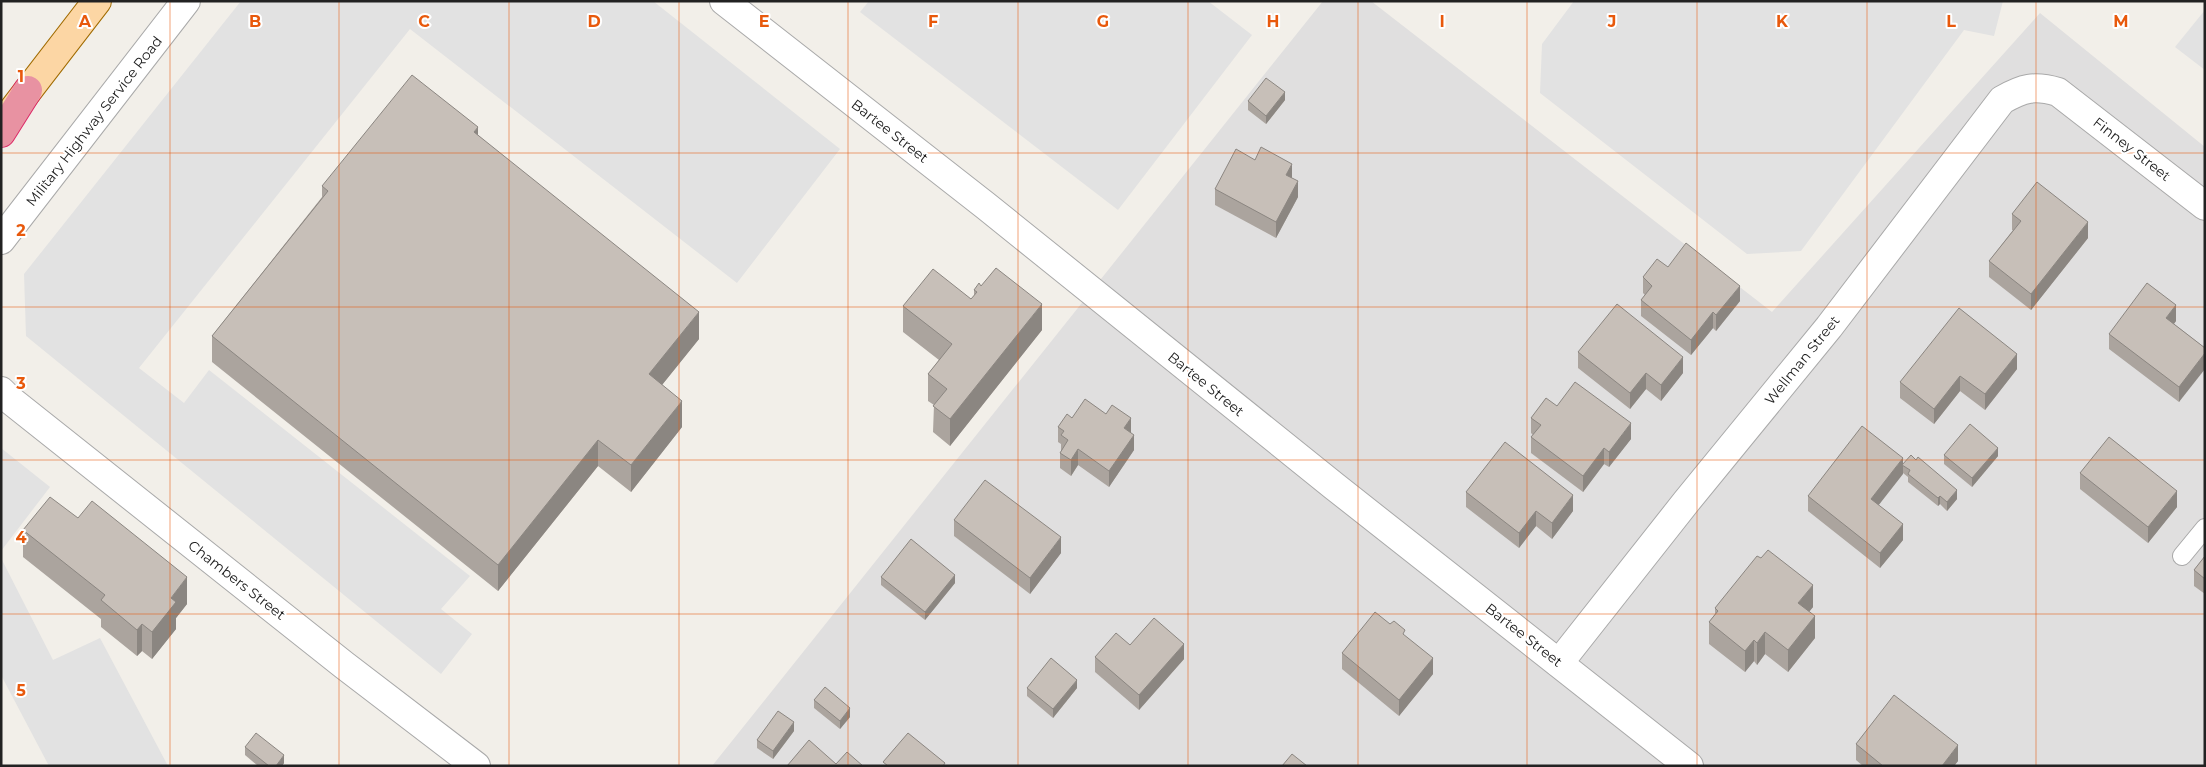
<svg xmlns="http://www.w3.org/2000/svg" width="2206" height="767" font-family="Montserrat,sans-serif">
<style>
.residential{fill:#e0dfdf}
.parking{fill:#e2e2e2}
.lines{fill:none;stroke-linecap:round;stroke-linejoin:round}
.service-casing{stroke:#a9a9a9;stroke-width:20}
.minor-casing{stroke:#a9a9a9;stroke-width:30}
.primary-casing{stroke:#a06b00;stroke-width:30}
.motorway-casing{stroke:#dc2a67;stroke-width:30}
.service{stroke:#fff;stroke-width:18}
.minor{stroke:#fff;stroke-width:28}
.primary{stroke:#fcd6a4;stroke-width:28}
.motorway{stroke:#e892a2;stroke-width:28}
.wall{fill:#aba49e}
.shaded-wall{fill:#8b8681}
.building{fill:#c7bfb8;stroke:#8b8681}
.grid{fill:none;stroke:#e8590c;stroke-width:1;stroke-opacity:0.55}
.labels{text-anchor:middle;stroke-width:4;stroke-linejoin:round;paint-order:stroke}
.street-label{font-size:14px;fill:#222;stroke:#fff}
.grid-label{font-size:16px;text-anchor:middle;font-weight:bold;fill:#e8590c;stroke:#fff;stroke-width:4;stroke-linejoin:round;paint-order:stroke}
</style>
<rect width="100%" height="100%" fill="#f2efe9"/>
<polygon class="residential" points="1323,1 1371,1 1772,312 2040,13 2205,147 2205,766 712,766"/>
<g class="parking">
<polygon points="241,1 653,1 840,149 737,283 410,29 139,368 184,403 209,370 470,576 441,609 472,634 441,674 26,336 24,274"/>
<polygon points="869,1 1208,1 1252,35 1118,210 860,12"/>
<polygon points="1574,1 2003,1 1994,36 1964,30 1801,251 1747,254 1540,93 1542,44"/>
<polygon points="2205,10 2205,70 2175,47"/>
<polygon points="1,448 50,487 1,551"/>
<polygon points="1,558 53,660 100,638 168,766 49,766 1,675"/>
</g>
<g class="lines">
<g class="service-casing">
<polyline id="service" points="2182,556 2205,528"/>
</g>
<g class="minor-casing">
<g id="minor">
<polyline points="724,1 986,206 1334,486 1689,766"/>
<polyline points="1,240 186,1"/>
<polyline points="1,391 9,399 344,665 476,766"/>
<path d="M1559 663 1686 502 1829 327 2002 100C2023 88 2034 85 2058 92L2205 206"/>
</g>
</g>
<g class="primary-casing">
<polyline id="primary" points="13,110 97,1"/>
</g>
<g class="motorway-casing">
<polyline id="motorway" points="1,133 28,90"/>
</g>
<use href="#service" class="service"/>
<use href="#minor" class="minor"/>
<use href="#primary" class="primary"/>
<use href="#motorway" class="motorway"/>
</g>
<g class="wall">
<polygon points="1285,100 1266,124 1248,110 1248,101"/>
<polygon points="478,135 699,339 662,385 682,427 631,492 598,466 498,591 212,362 212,336 322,197 322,186"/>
<polygon points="1255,160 1292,178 1298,197 1276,238 1215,205 1215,189"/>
<polygon points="2012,214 2088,238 2031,310 1989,277 1989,261 2013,230 2012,230"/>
<polygon points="1668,267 1740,301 1716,331 1713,328 1691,355 1641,316 1641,300 1645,295 1643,293 1643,277"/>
<polygon points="981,286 1042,330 950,446 933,432 934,405 928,401 928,374 939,360 903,332 903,306 971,299 974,296 974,290"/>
<polygon points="2176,321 2174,324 2205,348 2179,402 2109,349 2109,334"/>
<polygon points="1578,352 1683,373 1661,401 1646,389 1630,409 1578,368"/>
<polygon points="2017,369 1985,410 1960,391 1934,424 1900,398 1900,382"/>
<polygon points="1557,406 1631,439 1609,467 1604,464 1583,492 1531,453 1531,437 1533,435 1531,433 1531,418"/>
<polygon points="1072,418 1131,432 1134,450 1109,487 1078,465 1071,476 1060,468 1060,453 1061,451 1061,444 1058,442 1058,427"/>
<polygon points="1944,455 1998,456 1972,487 1944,464"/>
<polygon points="1903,464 1957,499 1947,511 1940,504 1938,506 1908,482 1908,477 1903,473 1878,505 1903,540 1880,568 1808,511 1808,496"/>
<polygon points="2080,473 2177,507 2148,543 2080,489"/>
<polygon points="1466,492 1573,511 1552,539 1536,526 1519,548 1466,507"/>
<polygon points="954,520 1061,553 1030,594 954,536"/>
<polygon points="23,530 187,604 176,618 176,629 152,659 142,651 137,656 101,627 101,619 23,557"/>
<polygon points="2205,556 2205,594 2194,586 2194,570"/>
<polygon points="881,577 955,583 925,620 881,585"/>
<polygon points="1813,607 1809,612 1815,638 1788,672 1765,654 1757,665 1754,661 1745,672 1709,644 1709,622 1715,614 1715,608"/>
<polygon points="1405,636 1433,674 1399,716 1342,669 1342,653"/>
<polygon points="1130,645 1184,659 1139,710 1095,672 1095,657"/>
<polygon points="1027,688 1077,688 1053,718 1027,696"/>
<polygon points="814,700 850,717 840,729 814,708"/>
<polygon points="794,731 773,759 757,748 757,740"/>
<polygon points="1856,744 1958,761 1954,766 1863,766 1856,760"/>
<polygon points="245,747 284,763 282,766 258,766 245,755"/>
</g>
<g class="shaded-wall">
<polygon points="1285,92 1285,100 1266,124 1266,116"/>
<polygon points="478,127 478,153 474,132"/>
<polygon points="1292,164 1292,180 1286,175"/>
<polygon points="1298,181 1298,197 1276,238 1276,222"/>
<polygon points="2088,222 2088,238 2031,310 2031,294"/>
<polygon points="1740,286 1740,301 1716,331 1716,315"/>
<polygon points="1042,304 1042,330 950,446 950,419"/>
<polygon points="2176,305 2176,321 2166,334 2166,318"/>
<polygon points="699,312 699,339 649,401 649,374"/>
<polygon points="1713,312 1713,328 1691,355 1691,340"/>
<polygon points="2205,353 2205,369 2179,402 2179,387"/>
<polygon points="2017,354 2017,369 1985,410 1985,394"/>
<polygon points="1683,357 1683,373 1661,401 1661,385"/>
<polygon points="1646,373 1646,389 1630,409 1630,393"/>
<polygon points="1960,376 1960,391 1934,424 1934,409"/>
<polygon points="682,401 682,427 631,492 631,465"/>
<polygon points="1131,418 1131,434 1124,428"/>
<polygon points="1631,423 1631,439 1609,467 1609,452"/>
<polygon points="1134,435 1134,450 1109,487 1109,471"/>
<polygon points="598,440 598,466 498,591 498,565"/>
<polygon points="1604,448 1604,464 1583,492 1583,476"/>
<polygon points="1998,448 1998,456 1972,487 1972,478"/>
<polygon points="1078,449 1078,465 1071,476 1071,460"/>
<polygon points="1903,458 1903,474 1871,515 1871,499"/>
<polygon points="1957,490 1957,499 1947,511 1947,502"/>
<polygon points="2177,491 2177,507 2148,543 2148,527"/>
<polygon points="1573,495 1573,511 1552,539 1552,523"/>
<polygon points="1940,496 1940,504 1938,506 1938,498"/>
<polygon points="1536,511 1536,526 1519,548 1519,533"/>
<polygon points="1903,524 1903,540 1880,568 1880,553"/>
<polygon points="1061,537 1061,553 1030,594 1030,578"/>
<polygon points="955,575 955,583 925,620 925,612"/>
<polygon points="187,577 187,604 176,618 176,629 152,659 152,632 171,598"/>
<polygon points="1813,585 1813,607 1798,625 1798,603"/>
<polygon points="1815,616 1815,638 1788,672 1788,650"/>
<polygon points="142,624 142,651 137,656 137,630"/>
<polygon points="1765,632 1765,654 1757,665 1757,643"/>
<polygon points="1754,640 1754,661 1745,672 1745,651"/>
<polygon points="1184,644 1184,659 1139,710 1139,695"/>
<polygon points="1433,658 1433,674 1399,716 1399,700"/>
<polygon points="1077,680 1077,688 1053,718 1053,709"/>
<polygon points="850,708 850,717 840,729 840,721"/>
<polygon points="794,722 794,731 773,759 773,751"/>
<polygon points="1958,745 1958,761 1954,766 1942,766"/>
<polygon points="284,755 284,763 282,766 276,766"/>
</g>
<g class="building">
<polygon points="412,75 478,127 474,132 699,312 649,374 682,401 631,465 598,440 498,565 212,336 328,191 322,186"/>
<polygon points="1266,78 1285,92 1266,116 1248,101"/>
<polygon points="1261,147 1292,164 1286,175 1298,181 1276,222 1215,189 1236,149 1255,160"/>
<polygon points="2037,182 2088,222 2031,294 1989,261 2021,221 2012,214"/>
<polygon points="1686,243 1740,286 1716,315 1713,312 1691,340 1641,300 1652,286 1643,277 1657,259 1668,267"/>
<polygon points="996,268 1042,304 950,419 933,406 947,389 928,374 952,344 903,306 933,269 971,299 977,292 974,290 979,283 981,286"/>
<polygon points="2147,283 2176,305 2166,318 2205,348 2205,353 2179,387 2109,334"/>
<polygon points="1617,304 1683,357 1661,385 1646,373 1630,393 1578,352"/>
<polygon points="1959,308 2017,354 1985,394 1960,376 1934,409 1900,382"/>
<polygon points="1575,382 1631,423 1609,452 1604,448 1583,476 1531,437 1541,425 1531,418 1546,398 1557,406"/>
<polygon points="1085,399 1106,414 1112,405 1131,418 1124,428 1134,435 1109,471 1078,449 1071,460 1060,453 1068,440 1061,435 1064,431 1058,427 1067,414 1072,418"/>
<polygon points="1970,424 1998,448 1972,478 1944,455"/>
<polygon points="1862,426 1903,458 1871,499 1903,524 1880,553 1808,496"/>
<polygon points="2109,437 2177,491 2148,527 2080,473"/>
<polygon points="1505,442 1573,495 1552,523 1536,511 1519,533 1466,492"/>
<polygon points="1911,455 1916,460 1918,457 1957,490 1947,502 1940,496 1938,498 1908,474 1910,470 1902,465"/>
<polygon points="985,480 1061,537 1030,578 954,520"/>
<polygon points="50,497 78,518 92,501 187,577 171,598 176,602 152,632 142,624 137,630 101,600 105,595 23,530"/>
<polygon points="911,539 955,575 925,612 881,577"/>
<polygon points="1768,550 1813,585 1798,603 1815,616 1788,650 1765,632 1757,643 1754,640 1745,651 1709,622 1718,611 1715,608 1757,556 1761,558"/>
<polygon points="2205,556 2205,579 2194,570"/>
<polygon points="1375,612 1390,624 1394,621 1405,630 1403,634 1433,658 1399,700 1342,653"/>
<polygon points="1154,618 1184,644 1139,695 1095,657 1116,633 1130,645"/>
<polygon points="1051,658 1077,680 1053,709 1027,688"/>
<polygon points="825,687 850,708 840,721 814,700"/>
<polygon points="1894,695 1958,745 1942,766 1883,766 1856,744"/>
<polygon points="778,711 794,722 773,751 757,740"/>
<polygon points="256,733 284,755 276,766 269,766 245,747"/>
<polygon points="908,733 945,763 943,766 888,766 883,762"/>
<polygon points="809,740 836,764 847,752 863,766 787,766"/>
<polygon points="1292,754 1307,766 1282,766"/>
</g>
<path class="grid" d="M170 1V766M339 1V766M509 1V766M679 1V766M848 1V766M1018 1V766M1188 1V766M1358 1V766M1527 1V766M1697 1V766M1867 1V766M2036 1V766M1 153H2205M1 307H2205M1 460H2205M1 614H2205"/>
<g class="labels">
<g class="street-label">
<text transform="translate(94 121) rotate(-52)" y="5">Military Highway Service Road</text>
<text transform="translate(890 131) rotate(38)" y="5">Bartee Street</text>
<text transform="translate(2132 149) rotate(38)" y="5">Finney Street</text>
<text transform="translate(1802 360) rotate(-51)" y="5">Wellman Street</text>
<text transform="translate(1206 384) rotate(39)" y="5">Bartee Street</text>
<text transform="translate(237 580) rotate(38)" y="5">Chambers Street</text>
<text transform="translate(1524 635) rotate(38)" y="5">Bartee Street</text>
</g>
</g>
<g class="grid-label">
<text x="85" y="27">A</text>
<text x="255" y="27">B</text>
<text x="424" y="27">C</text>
<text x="594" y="27">D</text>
<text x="764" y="27">E</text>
<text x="933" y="27">F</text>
<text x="1103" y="27">G</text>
<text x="1273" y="27">H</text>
<text x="1442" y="27">I</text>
<text x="1612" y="27">J</text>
<text x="1782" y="27">K</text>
<text x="1951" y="27">L</text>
<text x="2121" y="27">M</text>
<text x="21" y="82">1</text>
<text x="21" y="236">2</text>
<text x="21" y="389">3</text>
<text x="21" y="543">4</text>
<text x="21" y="696">5</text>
</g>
<rect width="2206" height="767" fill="none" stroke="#222222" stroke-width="5"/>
</svg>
